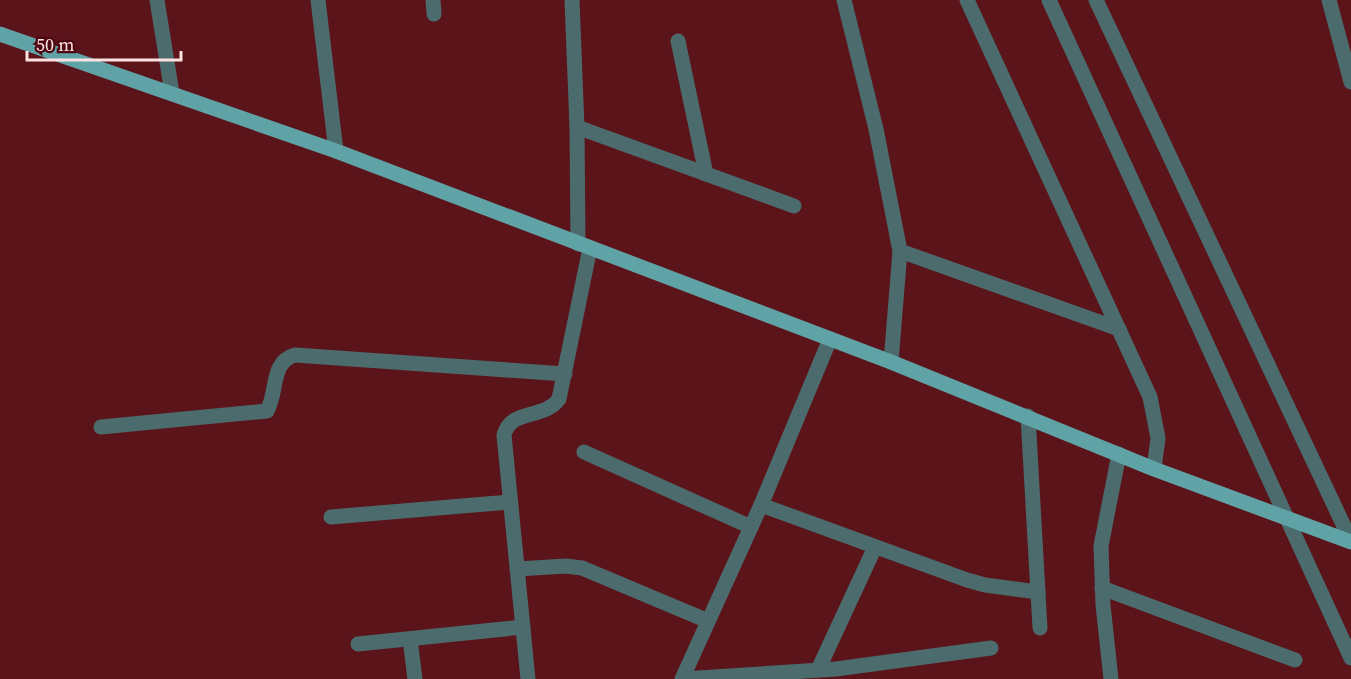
<svg xmlns="http://www.w3.org/2000/svg" width="1351" height="679" font-family="'Source Serif 4',serif">
<style>
.lines{fill:none;stroke-linecap:round;stroke-linejoin:round}
.minor{stroke:#4c6b6d;stroke-width:15}
.major{stroke:#60a3a7;stroke-width:15}
</style>
<rect width="100%" height="100%" fill="#5a141a"/>
<g class="lines">
<g class="minor">
<polyline points="157,0 172,93"/>
<polyline points="318,0 336,151"/>
<polyline points="433,0 434,14"/>
<polyline points="572,0 577,127 578,244"/>
<polyline points="844,0 876,129 900,251 891,362"/>
<polyline points="967,0 1150,397 1158,438 1154,469"/>
<polyline points="1049,0 1351,658"/>
<polyline points="1096,0 1351,541"/>
<polyline points="1329,0 1351,82"/>
<polyline points="678,41 706,174"/>
<polyline points="577,127 794,206"/>
<polyline points="900,251 1119,329"/>
<polyline points="1028,416 1040,628"/>
<path d="M101 427 267 411C278 392 270 362 295 355L565 374"/>
<polyline points="584,452 751,527"/>
<polyline points="761,505 967,580 985,585 1038,592"/>
<polyline points="331,517 510,502"/>
<polyline points="517,569 566,566 582,568 708,621"/>
<polyline points="1102,588 1295,660"/>
<polyline points="410,639 415,679"/>
<polyline points="358,644 523,627"/>
<polyline points="818,670 875,547"/>
<path d="M528 679 504 435C511 408 544 420 559 399L590 248"/>
<polyline points="682,679 761,505 830,339"/>
<polyline points="683,679 836,669 991,648"/>
<polyline points="1111,679 1103,605 1101,546 1119,454"/>
</g>
<polyline class="major" points="0,34 336,151 891,362 1154,469 1351,542"/>
</g>
<path d="M27 51v9h154v-9" fill="none" stroke="#fee2e1" stroke-width="3"/>
<text x="36" y="51" font-size="18" fill="#fee2e1" stroke="#4e0611" stroke-width="4.5" paint-order="stroke">50 m</text>
</svg>
